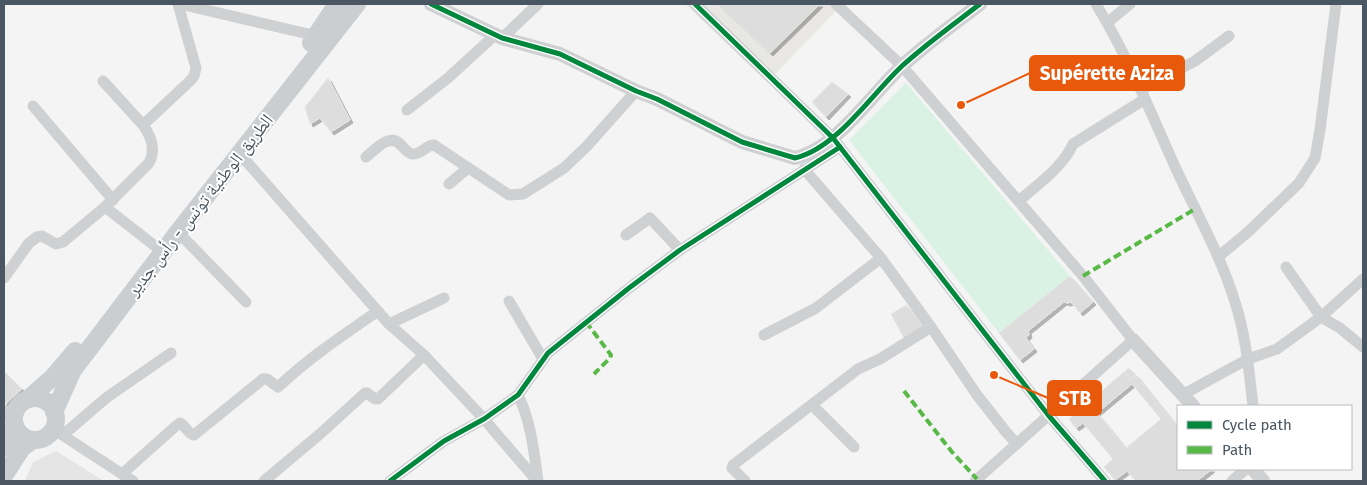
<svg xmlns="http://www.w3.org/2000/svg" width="1367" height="485" font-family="'Fira Sans','Noto Naskh Arabic',sans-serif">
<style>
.commercial{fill:#e8e7e3}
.education{fill:#e6e5e6}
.green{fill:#d9f2e3}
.building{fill:#ddddde;stroke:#e5e6e7;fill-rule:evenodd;filter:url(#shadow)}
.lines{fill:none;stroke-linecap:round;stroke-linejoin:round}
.minor{stroke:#ced0d2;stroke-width:11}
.tertiary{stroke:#ced0d2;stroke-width:14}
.primary{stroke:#caced1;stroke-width:18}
.quiet{stroke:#58b947;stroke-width:4;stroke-dasharray:8 4;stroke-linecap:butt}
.cycleway-casing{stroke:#fff;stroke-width:8}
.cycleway{stroke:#00873e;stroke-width:5}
.labels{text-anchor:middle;stroke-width:4;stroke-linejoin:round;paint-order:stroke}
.street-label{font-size:18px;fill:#4a5661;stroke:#fff}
.leader{fill:none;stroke:#e8590c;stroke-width:2}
.callout-dot{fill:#e8590c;stroke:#fff;stroke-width:2}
.callout{fill:#e8590c;stroke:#e8590c;stroke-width:2}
.callout-label{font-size:19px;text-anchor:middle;font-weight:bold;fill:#fff}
</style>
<defs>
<filter id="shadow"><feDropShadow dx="3" dy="3" stdDeviation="0" flood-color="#0004"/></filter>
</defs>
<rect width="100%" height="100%" fill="#f4f4f4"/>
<polygon class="commercial" points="685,4 843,4 767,82"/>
<polygon class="education" points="56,451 104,481 25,481 33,462"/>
<polygon class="green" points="906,83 1070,276 999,333 849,140"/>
<g class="building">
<polygon points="717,4 820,4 770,53"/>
<polygon points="328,78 350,120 331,132 320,118 310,124 305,107"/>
<polygon points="832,82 848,94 826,117 812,102"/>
<polygon points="1070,276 1093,302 1080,313 1071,302 1068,303 1064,302 1028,331 1029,335 1026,338 1034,349 1020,360 999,333"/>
<polygon points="906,305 925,326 905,340 891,314"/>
<polygon points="1129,368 1136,375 1130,380 1124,372"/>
<path d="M1124 372 1130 380 1136 375 1177 426 1178 425V469H1212L1197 481H1136L1127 471 1115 480 1104 467 1113 459 1083 423 1076 428 1069 419ZM1132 384 1161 419 1126 448 1097 413Z"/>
<polygon points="6,373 22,389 4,405 4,375"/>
</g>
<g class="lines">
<g class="minor">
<polyline points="180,4 317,36"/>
<polyline points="695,4 833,138 1049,416 1105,481"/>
<polyline points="836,4 902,66 1083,276 1133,340 975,481"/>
<path d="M1096 4C1126 53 1149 108 1172 160 1193 207 1220 253 1235 302 1246 336 1249 371 1253 406"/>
<polyline points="1108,22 1130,4"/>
<polyline points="502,38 538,4"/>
<polyline points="103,81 143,125"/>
<polyline points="1141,90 1195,61 1229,36"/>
<polyline points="33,106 113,200"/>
<polyline points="407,110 448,78 495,35"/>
<polyline points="240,154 389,324 424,355 484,419 537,481"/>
<path d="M366 157C375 150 389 133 400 144 403 147 407 153 412 154 421 155 426 145 434 145L509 195 523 194 564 168 587 146 636 91"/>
<polyline points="804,169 881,258 931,327 977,395 1006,432 1017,444"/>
<polyline points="449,184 468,168"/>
<path d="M1019 201C1038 184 1063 167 1073 144L1145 99"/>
<polyline points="105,207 155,246"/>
<polyline points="178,232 246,302"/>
<polyline points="626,235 650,218 680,250"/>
<polyline points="1218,257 1248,232 1299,183 1315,158 1320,130 1336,4"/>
<polyline points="1286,267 1321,317 1340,328 1363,347"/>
<path d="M4 278 29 243 37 237 42 236 56 244 63 242 105 207 149 163C156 150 151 136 143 125L190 81 194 76 196 68 178 4"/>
<polyline points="509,301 543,359"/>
<polyline points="389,324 444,298"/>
<polyline points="764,335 816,308 881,258"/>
<path d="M518 395C531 421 534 452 538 481"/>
<polyline points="1182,395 1248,359 1277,349 1321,317 1363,279"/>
<polyline points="812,405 854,447"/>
<polyline points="53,429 133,481"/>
<polyline points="63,435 106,398 171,353"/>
<path d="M122 474 177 425 180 423C186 426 188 434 194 435L263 379H267L278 387C309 358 343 335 378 311"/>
<polyline points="264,481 320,434 365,393 367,393 375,399 378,399 424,355"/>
<polyline points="390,481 444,441 484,419 518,395 548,353 629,288 680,250 840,147"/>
<polyline points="745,481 732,468 733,465 858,369 880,359 931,327"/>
<polyline points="1232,481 1246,469"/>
</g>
<g class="tertiary">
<path d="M431 4 502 38 560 54 636 91 657 99 742 142 795 158C836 149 871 95 902 66 926 44 954 24 980 4"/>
<polyline points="1133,340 1193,406"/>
<polyline points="4,412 14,417"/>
<polyline points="1253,469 1263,481"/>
</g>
<g class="primary">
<polyline points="311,43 337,4"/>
<circle cx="35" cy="419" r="21"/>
<polyline points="28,399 52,378 75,351"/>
<polyline points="54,412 73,370 178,232 357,4"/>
<polyline points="4,447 15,426"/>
<polyline points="4,476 22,448 33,440"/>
</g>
<g class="quiet">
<polyline points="1083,276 1195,209"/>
<polyline points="586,322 611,355 610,358 594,374"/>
<polyline points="904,391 952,452 977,479"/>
</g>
<g class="cycleway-casing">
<g id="cycleway">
<path d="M431 4 502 38 560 54 636 91 657 99 742 142 795 158C836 149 871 95 902 66 926 44 954 24 980 4"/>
<polyline points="695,4 833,138 1049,416 1105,481"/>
<polyline points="390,481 444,441 484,419 518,395 548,353 629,288 680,250 840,147"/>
</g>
</g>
<use href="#cycleway" class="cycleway"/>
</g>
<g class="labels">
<g class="street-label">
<text transform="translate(200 205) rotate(-52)" y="6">الطريق الوطنية تونس - رأس جدير</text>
</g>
</g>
<path class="leader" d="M961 105L1030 73M994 375L1048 398"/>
<g class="callout-dot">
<circle cx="961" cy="105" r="5"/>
<circle cx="994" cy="375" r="5"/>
</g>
<g class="callout">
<rect x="1030" y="56" width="154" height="34" rx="5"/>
<rect x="1048" y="381" width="53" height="34" rx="5"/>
</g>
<g class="callout-label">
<text x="1107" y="80">Supérette Aziza</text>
<text x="1075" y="405">STB</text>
</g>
<rect width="1367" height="485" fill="none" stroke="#4a5661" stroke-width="10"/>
<rect x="1177" y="405" width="175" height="65" fill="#ffffff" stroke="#b7bbc0"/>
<rect x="1187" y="421" width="25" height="8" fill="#00873e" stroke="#b7bbc0"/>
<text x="1222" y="430" font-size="15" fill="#4a5661">Cycle path</text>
<rect x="1187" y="446" width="25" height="8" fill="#58b947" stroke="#b7bbc0"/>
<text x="1222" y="455" font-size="15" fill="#4a5661">Path</text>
</svg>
